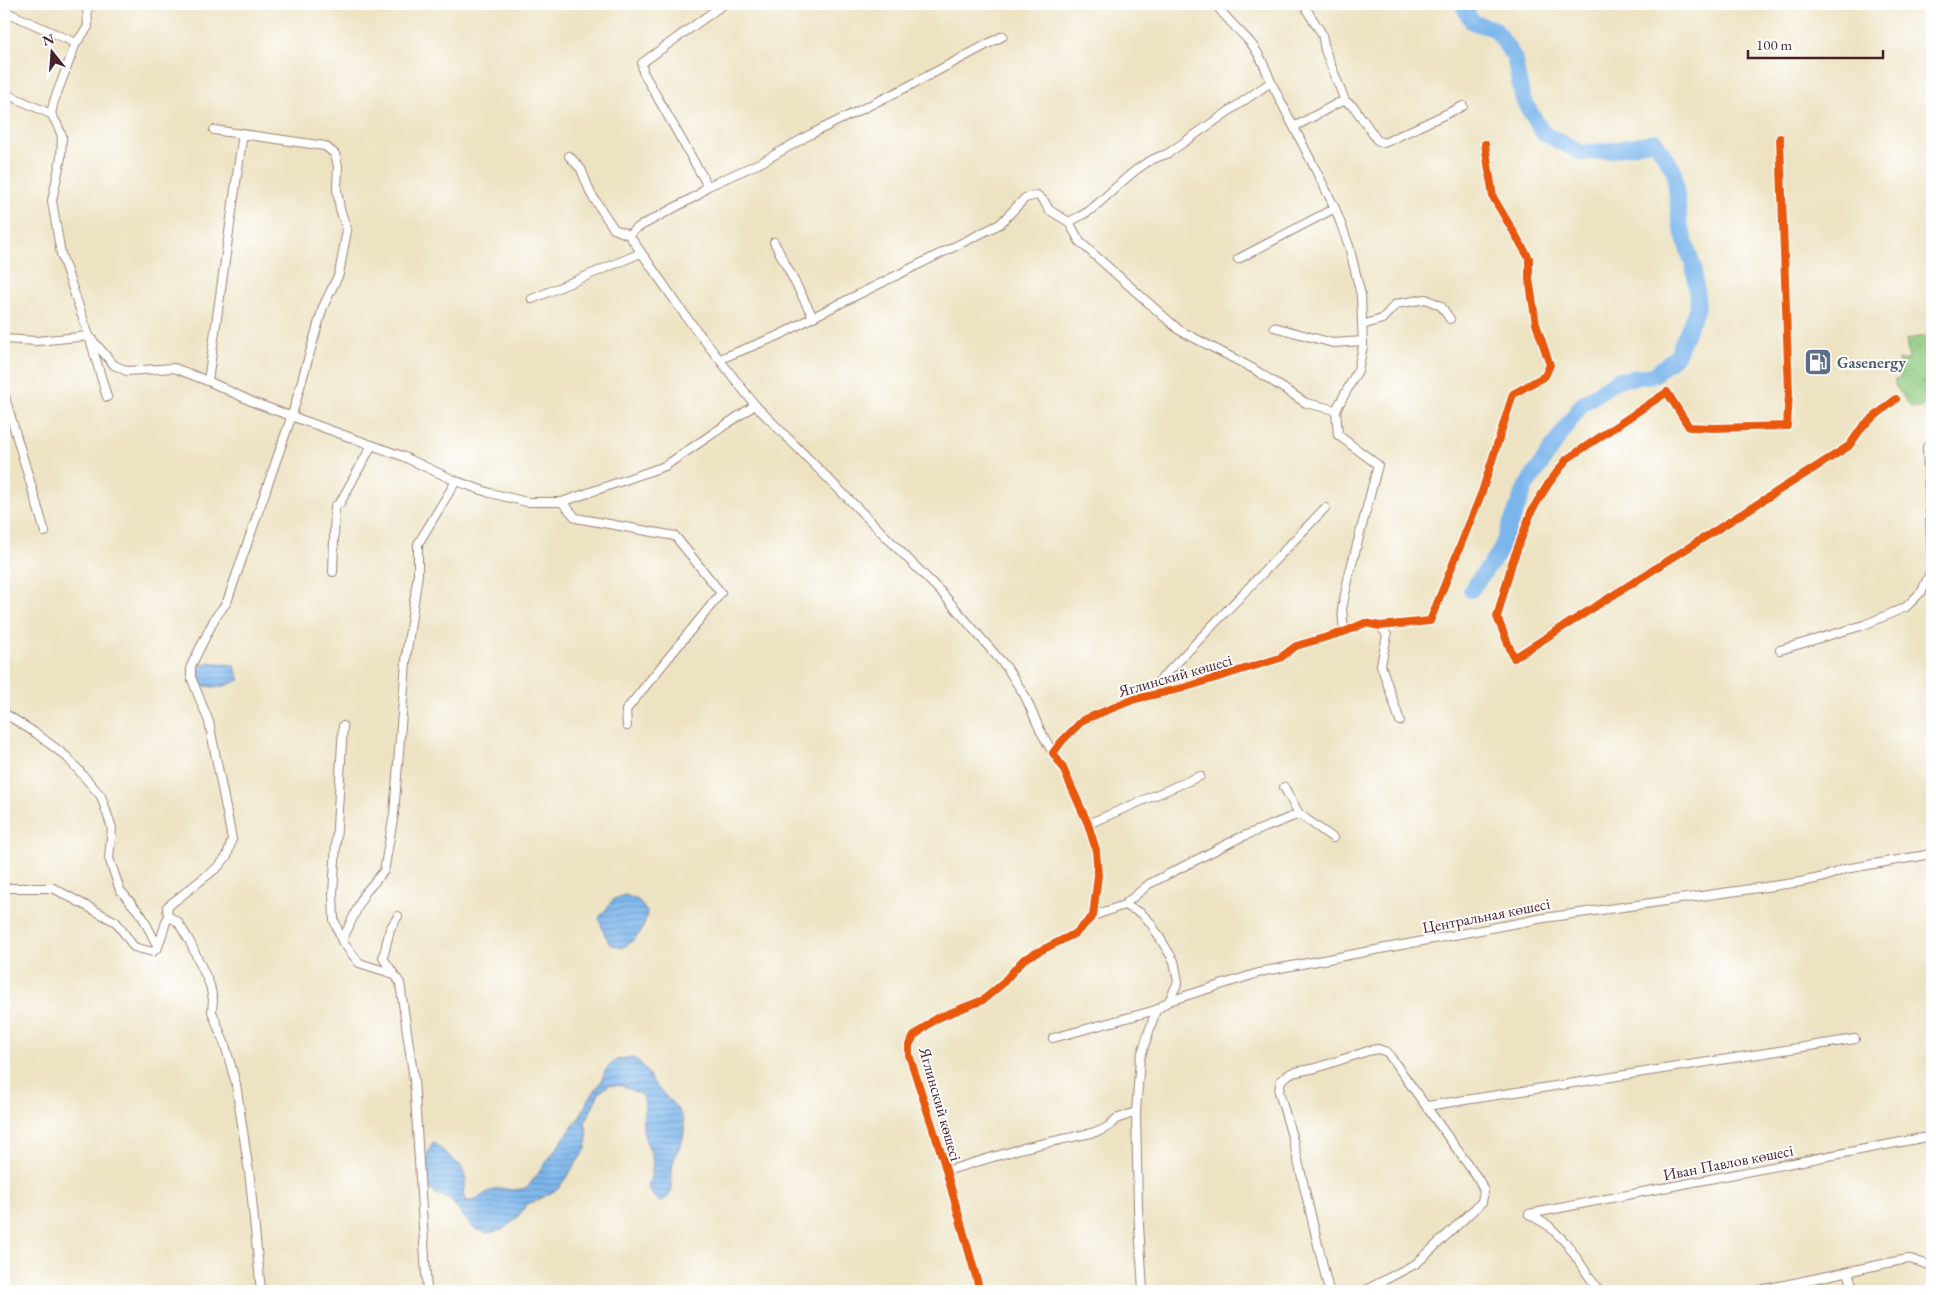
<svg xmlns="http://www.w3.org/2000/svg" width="1936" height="1295" font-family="'EB Garamond',serif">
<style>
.grass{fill:url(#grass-dots);stroke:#6c7454}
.water{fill:url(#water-rules);stroke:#626a8c}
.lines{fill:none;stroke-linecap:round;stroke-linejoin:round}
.river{stroke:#7ab5ec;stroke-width:16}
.street-casing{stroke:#9c8177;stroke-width:10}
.street{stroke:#fff;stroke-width:8}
.cycleway-casing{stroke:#fff;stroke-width:11}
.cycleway{stroke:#e8590c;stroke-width:8}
.labels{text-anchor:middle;stroke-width:4;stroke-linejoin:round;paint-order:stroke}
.service-label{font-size:16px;font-weight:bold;fill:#4e5e75;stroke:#fff;text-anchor:start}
.street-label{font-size:16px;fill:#4a1f2b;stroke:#fff}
</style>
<defs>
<pattern id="grass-dots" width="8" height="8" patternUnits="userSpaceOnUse" patternTransform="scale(1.25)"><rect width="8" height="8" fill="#8fca7e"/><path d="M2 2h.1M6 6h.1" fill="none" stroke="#7dad6d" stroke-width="1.8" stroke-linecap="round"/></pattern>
<pattern id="water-rules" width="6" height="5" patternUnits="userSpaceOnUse" patternTransform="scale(1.25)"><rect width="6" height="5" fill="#7ab5ec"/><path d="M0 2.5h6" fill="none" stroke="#6693bf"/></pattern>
</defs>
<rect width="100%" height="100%" fill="#fff"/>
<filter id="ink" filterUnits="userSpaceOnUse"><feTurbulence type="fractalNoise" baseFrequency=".02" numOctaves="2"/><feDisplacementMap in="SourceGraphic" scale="10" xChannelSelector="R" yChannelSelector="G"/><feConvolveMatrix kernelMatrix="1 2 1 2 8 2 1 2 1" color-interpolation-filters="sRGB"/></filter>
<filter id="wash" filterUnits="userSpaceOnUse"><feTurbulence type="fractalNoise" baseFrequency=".0096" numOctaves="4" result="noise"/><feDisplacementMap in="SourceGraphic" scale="20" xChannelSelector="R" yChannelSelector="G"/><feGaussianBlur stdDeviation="1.12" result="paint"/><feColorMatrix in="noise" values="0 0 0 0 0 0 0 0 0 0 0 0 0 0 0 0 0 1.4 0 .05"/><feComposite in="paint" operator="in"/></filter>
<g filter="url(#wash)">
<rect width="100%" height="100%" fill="#ede3c3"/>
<polygon class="grass" points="1932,335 1932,399 1920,408 1911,407 1895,385 1895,380 1901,377 1898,360 1909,360 1906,339"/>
<g class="water">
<polygon points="208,662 234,665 240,680 219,688 200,685 199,667"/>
<path d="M625 895 638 900 647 912C644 931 639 937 622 948L610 944 604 933 599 918 614 899Z"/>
<path d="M632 1057C644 1064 648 1075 656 1086 666 1099 683 1107 684 1126 686 1142 672 1155 672 1170 671 1187 677 1192 660 1203L654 1197 648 1188C650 1177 654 1168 652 1157 650 1146 643 1141 643 1127 642 1116 647 1107 643 1096L623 1086 609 1085 599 1093 585 1123 588 1134 586 1149 558 1189 538 1200 527 1204 516 1219 502 1230 487 1233 473 1228 449 1198 434 1193 425 1182 424 1162 433 1142 462 1167 466 1179 463 1194 467 1201 476 1200 487 1192 500 1188 513 1190 527 1188 579 1118 588 1100 601 1082 606 1069 616 1060Z"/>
</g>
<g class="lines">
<polyline class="river" points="1462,4 1472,22 1495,29 1514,57 1523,100 1543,133 1582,153 1613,150 1655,141 1674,171 1680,225 1694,269 1698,306 1677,355 1654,375 1617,380 1581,405 1525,488 1499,553 1471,590"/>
</g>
</g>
<g filter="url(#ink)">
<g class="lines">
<g class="street-casing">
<g id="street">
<polyline points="87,4 88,27 76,43 54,101 51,114 57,124 62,136 61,157 52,201 61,254 89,336 107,397"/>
<path d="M1216 4C1225 18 1237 28 1248 40 1259 52 1265 67 1271 82L1335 208 1349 246 1361 295 1363 346 1358 370 1336 410"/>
<polyline points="1303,4 1322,34 1325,50 1345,101 1354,107 1377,140 1384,143 1463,106"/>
<polyline points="4,11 76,43"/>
<polyline points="4,93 51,114"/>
<polyline points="1294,127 1338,103 1345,101"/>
<polyline points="1780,138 1789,393 1787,426 1714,428 1689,427 1667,392 1567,459 1549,483 1532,510 1512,563 1497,617 1514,658 1849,446 1863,426 1896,399"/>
<polyline points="569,156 581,169 591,194 614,229 629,235 687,318 755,405 942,593 1007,668 1025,696 1040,730 1053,753"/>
<polyline points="706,187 705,181 643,72 642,63 724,4"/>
<polyline points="1069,222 1080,242 1179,330 1252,368 1306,403 1336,410 1338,435 1378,465 1349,575 1342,609 1344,632"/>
<polyline points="629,235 635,229 698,195 706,187 762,162 811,134 905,88 1003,36"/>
<polyline points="774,242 813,317"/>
<polyline points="1238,259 1335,208"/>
<polyline points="532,299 641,253"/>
<polyline points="1362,325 1382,319 1396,304 1426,299 1441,306 1450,319"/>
<polyline points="1274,327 1333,343 1363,341"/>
<polyline points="89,336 114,365 127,371 174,368 208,381 255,403 402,456 456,481 490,493 527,502 562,502 665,466 755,405"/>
<polyline points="4,339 37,341 89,336"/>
<path d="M720 359 780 335 813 317 1000 224 1025 198 1037 195 1044 201 1049 210 1069 222C1076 218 1083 215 1089 211 1114 192 1136 162 1167 154L1271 82"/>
<polyline points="208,381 243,133"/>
<polyline points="4,394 45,532"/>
<polyline points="1927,447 1932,564"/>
<polyline points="562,502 576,518 675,536 721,593 626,710 627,726"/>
<polyline points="333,572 335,506 340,503 372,445"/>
<polyline points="1380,626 1387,635 1381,665 1400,721"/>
<polyline points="1780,650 1864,625 1906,607 1922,591 1932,568"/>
<polyline points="1146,695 1325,508"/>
<polyline points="4,713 37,734 67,757 101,796 112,828 109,858 120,890 142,916 158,947 168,916 178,922 190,942 210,985 213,1000 212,1012 225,1045 236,1084 250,1179 261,1291"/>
<polyline points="343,726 333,894 334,920 342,941 359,963 394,974"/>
<polyline points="1299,814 1333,838"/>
<polyline points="1088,824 1200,776"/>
<polyline points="4,888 53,888 116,922 134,947 153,952 158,947"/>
<polyline points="1124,905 1141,913 1150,922 1174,961 1178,982 1169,1001"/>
<polyline points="168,916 167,907 219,866 227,856 232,839 209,722 191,677 191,666 215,618 227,602 292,415 323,307 339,274 347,230 340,209 337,189 338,166 335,154 325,146 214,130"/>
<polyline points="398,916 390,929 383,958 400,983 414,1080 427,1291"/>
<polyline points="1093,916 1124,905 1149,884 1239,838 1299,814 1284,787"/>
<polyline points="342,941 364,894 384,871 394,814 407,650 418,574 418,544 456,481"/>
<polyline points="1053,1038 1156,1010 1169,1001 1265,971 1544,918 1801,882 1824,877 1845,869 1932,854"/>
<polyline points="1427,1106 1855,1039"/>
<polyline points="946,1171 1023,1148 1100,1131 1109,1126 1116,1119 1136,1112"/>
<polyline points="1529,1214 1932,1136"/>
<polyline points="1529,1214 1549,1226 1567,1244 1599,1291"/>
<polyline points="1848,1272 1854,1291"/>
<polyline points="980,1291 942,1156 909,1055 909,1045 914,1036 935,1019 983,1000 1001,985 1024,959 1076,933 1093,916 1098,875 1096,850 1088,824 1062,766 1053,753 1062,741 1083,720 1135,699 1183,688 1280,658 1296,646 1344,632 1365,623 1380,626 1430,621 1482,492 1513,394 1545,376 1550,365 1536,324 1529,278 1529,258 1493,197 1485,144"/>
<polyline points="1143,1291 1138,1208 1136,1112 1140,1059 1156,1010"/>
<polyline points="1329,1291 1293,1140 1279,1092 1281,1080 1291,1073 1316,1068 1368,1051 1378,1049 1387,1052 1479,1180 1484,1191 1482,1202 1417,1263 1364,1291"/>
<polyline points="1756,1291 1902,1260 1910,1259 1932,1266"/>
</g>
</g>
<use href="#street" class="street"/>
<g class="cycleway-casing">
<g id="cycleway">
<polyline points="1780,138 1789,393 1787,426 1714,428 1689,427 1667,392 1567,459 1549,483 1532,510 1512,563 1497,617 1514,658 1849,446 1863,426 1896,399"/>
<polyline points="980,1291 942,1156 909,1055 909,1045 914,1036 935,1019 983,1000 1001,985 1024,959 1076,933 1093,916 1098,875 1096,850 1088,824 1062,766 1053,753 1062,741 1083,720 1135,699 1183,688 1280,658 1296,646 1344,632 1365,623 1380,626 1430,621 1482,492 1513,394 1545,376 1550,365 1536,324 1529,278 1529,258 1493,197 1485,144"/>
</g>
</g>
<use href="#cycleway" class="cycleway"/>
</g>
</g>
<defs>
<g id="fuel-square" transform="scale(1.4375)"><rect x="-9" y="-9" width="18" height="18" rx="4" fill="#5c6f8a" stroke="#fff"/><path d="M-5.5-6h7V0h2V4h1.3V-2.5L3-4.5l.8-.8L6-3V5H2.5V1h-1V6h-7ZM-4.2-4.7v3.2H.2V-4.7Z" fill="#fff"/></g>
</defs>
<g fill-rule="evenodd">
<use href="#fuel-square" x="1818" y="362"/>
</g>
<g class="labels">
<g class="service-label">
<text x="1837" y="368">Gasenergy</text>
</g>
<g class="street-label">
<text transform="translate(1175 675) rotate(-16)" y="6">Яглинский көшесі</text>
<text transform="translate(1486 915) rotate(-11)" y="6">Центральная көшесі</text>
<text transform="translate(941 1104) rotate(74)" y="6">Яглинский көшесі</text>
<text transform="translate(1728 1162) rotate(-11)" y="6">Иван Павлов көшесі</text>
</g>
</g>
<rect width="1936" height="1295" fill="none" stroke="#fff" stroke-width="20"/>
<g transform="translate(52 52) rotate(343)" stroke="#ffffff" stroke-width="4" paint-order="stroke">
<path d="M0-4L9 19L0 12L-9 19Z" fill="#4a1f2b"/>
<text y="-8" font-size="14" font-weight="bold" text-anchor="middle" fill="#4a1f2b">N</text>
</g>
<path d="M1748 50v8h135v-8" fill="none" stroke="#4a1f2b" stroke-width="2.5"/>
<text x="1756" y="50" font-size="15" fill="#4a1f2b" stroke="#ffffff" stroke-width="4" paint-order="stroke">100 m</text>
</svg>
